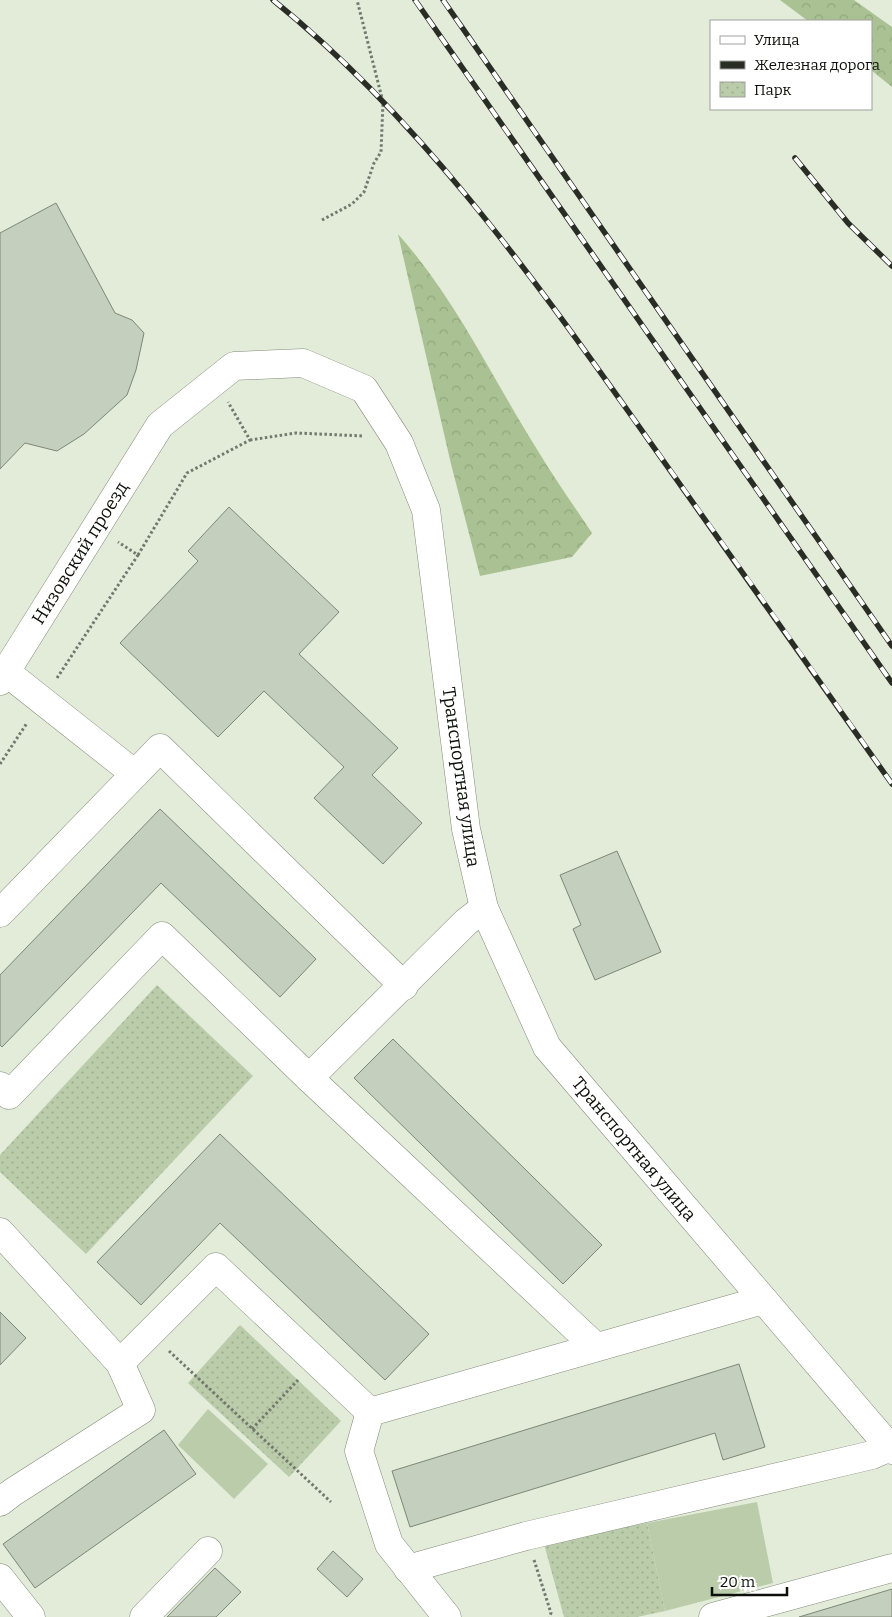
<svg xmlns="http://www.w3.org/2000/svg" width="892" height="1617" font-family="Bitter,serif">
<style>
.grass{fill:#bacca9}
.forest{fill:url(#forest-crowns)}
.park{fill:url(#park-dots)}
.building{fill:#c5cfbd;stroke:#7e8776}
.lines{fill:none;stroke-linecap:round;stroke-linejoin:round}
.minor-casing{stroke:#828b7a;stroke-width:29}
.path{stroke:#72796c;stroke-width:3;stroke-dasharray:2.5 2.5;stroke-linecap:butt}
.minor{stroke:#fff;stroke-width:28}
.rail-casing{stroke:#292d25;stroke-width:5.5}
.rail{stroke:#fff;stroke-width:4;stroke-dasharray:11;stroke-linecap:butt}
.labels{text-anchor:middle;stroke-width:5;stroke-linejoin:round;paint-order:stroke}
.street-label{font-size:18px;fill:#0d100a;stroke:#fff}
</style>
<defs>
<pattern id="forest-crowns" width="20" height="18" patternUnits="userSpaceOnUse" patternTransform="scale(1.25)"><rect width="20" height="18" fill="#aac293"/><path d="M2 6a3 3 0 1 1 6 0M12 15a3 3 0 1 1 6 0" fill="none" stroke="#91a67d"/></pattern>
<pattern id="park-dots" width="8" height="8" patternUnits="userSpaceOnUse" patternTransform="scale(1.25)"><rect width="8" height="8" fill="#bacca9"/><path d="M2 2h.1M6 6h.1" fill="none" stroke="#9fae90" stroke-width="1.8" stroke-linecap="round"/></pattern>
</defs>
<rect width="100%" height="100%" fill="#e2ecd9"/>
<g class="grass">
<polygon points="208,1409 268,1464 234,1499 178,1445"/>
<polygon points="757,1502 773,1583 665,1611 647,1523"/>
</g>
<g class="forest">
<polygon points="780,0 854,0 892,27 892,87 871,70 871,21 808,21"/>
<path d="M398 234C456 299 492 378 538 451 555 479 574 506 592 533L572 557 480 576 451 464Z"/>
</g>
<g class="park">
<polygon points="157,985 253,1076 86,1254 0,1172 0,1155"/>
<polygon points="240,1325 341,1421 289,1477 188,1383"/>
<polygon points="647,1523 665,1611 637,1617 564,1617 544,1544"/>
</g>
<g class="building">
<polygon points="56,203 115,313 132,320 144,333 136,370 127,395 84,434 57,451 25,443 0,469 0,233"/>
<polygon points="229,507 339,612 299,654 398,748 372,775 422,823 383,864 314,798 344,767 264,691 218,737 120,643 198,561 188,551"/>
<polygon points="160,809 316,959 280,997 161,883 2,1047 0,1045 0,975"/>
<polygon points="617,851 661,952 595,980 573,929 581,925 560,875"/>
<polygon points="393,1039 602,1245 563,1284 354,1078"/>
<polygon points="220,1134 429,1334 385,1380 220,1223 141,1305 97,1262"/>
<polygon points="0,1312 26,1338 0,1365"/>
<polygon points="739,1364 765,1447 723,1460 715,1433 410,1527 392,1471"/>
<polygon points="164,1430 196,1474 35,1588 3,1544"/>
<polygon points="333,1551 363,1579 347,1597 317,1569"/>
<polygon points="215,1568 241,1592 216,1617 167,1617"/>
<polygon points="892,1589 892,1617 799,1617"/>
</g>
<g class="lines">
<g class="minor-casing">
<g id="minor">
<polyline points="6,672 135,774 160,748 404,986"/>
<polyline points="0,681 160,425 234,366 303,363 364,389 399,443 426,510 466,829 484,908 547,1047 892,1450"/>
<polyline points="0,913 135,774"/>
<polyline points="309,1078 466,922 484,908"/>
<polyline points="0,1086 9,1095 162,936 309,1078 596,1347"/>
<polyline points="0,1232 120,1363 141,1410 13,1492 0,1502"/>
<polyline points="120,1363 216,1267 370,1412"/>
<polyline points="408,1569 526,1536 872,1455 890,1447"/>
<polyline points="0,1578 31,1617"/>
<polyline points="144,1617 208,1551"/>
<polyline points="447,1617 389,1544 359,1451 370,1412 763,1300"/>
<polyline points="713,1617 892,1568"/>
</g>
</g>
<g class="path">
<polyline points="322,220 352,204 364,192 374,163 381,152 383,102 357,0"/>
<polyline points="250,440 296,433 364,436"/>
<polyline points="138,555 187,473 250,440 228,402"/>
<polyline points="57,678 138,555 118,542"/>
<polyline points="0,764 27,723"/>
<polyline points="169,1351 331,1502"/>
<polyline points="252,1429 298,1380"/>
<polyline points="534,1560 551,1613 549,1617"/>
</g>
<use href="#minor" class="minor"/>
<g class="rail-casing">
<g id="rail">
<path d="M273 0C417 116 527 269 633 418 720 540 807 662 892 784"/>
<polyline points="415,0 892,683"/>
<polyline points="443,0 892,646"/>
<polyline points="795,158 848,223 892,266"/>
</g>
</g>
<use href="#rail" class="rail"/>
</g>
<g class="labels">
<g class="street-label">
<text transform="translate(80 553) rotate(-58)" y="6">Низовский проезд</text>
<text transform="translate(461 777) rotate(82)" y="6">Транспортная улица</text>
<text transform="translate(634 1149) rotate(50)" y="6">Транспортная улица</text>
</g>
</g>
<rect x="710" y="20" width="162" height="90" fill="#ffffff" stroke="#9e9f9d"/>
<rect x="720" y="36" width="25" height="8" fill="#ffffff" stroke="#9e9f9d"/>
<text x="754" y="45" font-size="15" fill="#0d100a">Улица</text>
<rect x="720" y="61" width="25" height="8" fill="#292d25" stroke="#9e9f9d"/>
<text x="754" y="70" font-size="15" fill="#0d100a">Железная дорога</text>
<rect x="720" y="82" width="25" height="15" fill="url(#park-dots)" stroke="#9e9f9d"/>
<text x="754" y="95" font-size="15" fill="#0d100a">Парк</text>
<path d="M712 1587v8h75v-8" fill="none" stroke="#0d100a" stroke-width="2.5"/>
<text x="720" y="1587" font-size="15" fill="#0d100a" stroke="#ffffff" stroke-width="4" paint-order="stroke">20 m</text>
</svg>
